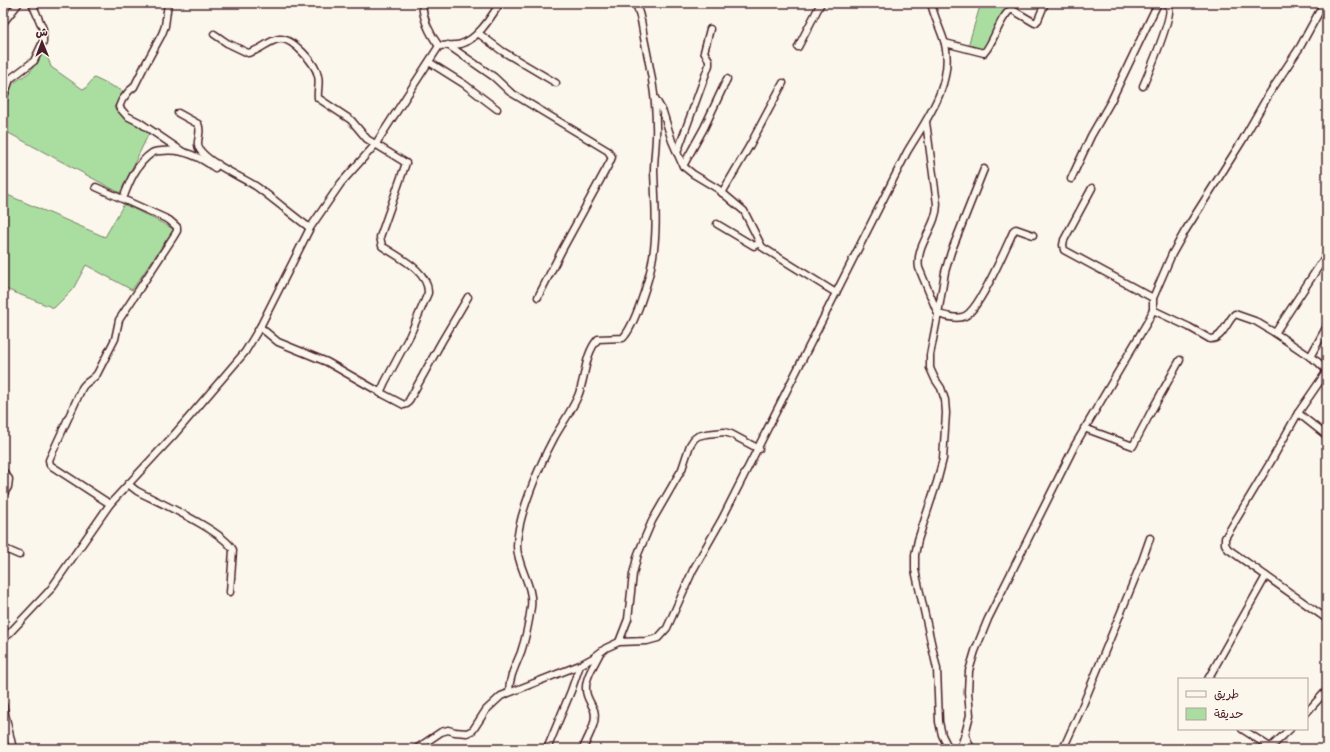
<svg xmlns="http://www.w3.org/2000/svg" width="1330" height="752" font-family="'Indie Flower','Playpen Sans Arabic',sans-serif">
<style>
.green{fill:#aadea1;stroke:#7a7e66}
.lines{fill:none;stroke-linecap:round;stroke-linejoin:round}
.street-casing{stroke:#4a1f2b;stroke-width:9}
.street{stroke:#fbf7ec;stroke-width:6}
</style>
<rect width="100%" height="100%" fill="#fbf7ec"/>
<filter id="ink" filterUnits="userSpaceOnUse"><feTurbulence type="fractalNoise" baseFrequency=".025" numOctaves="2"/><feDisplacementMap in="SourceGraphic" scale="8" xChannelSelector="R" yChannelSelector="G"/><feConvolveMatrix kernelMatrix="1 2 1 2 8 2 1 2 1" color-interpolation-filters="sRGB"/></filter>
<g filter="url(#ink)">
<g class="green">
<polygon points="981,3 1013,3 1008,8 984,51 968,46"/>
<polygon points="45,49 51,67 84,90 94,78 125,92 114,107 151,129 120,193 3,130 3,116 12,84 30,72"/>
<polygon points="3,193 105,237 124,204 174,229 132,290 86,265 73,289 54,308 3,288"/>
</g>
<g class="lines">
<g class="street-casing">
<g id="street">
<polyline points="168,3 165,26 162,34 144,67 134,87 129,91 122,100 119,107 127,116 139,122 183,152"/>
<path d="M422 3C423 20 429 33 439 46"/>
<polyline points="3,23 19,3"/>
<polyline points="478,33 502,51 556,83"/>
<path d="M214 34 227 43 248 53C260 51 269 40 279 39 292 37 316 64 318 76 320 83 317 91 318 98L351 120 367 139 406 163 380 237 382 246C398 257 429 271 428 293L410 335 385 382 380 393"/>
<path d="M945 43 984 53C995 41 998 20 1011 9L1035 23 1038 20 1045 3"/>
<polyline points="448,45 494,77 510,92 608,151 612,157 610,162 563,248 538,297"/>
<polyline points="798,47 821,3"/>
<polyline points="429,62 464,84 497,109"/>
<path d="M1143 86C1149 72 1173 16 1169 6L1164 3"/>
<polyline points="655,98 663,112 672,141 683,166 693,174 718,189 744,211 762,247 836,293"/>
<polyline points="3,99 10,79 34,61 43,42 43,29 32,3"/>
<path d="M178 113 198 124C203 133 194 142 200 150 210 164 242 177 257 187 275 200 292 215 310 228"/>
<path d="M926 122 937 204C937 227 915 245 919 268L938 314 930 355V368L935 379 941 388 945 400 946 413 943 459 937 482 918 540 915 555V570L937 669 939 722 942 735 949 749"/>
<polyline points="677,153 709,65 709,60 704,52 710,29"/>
<polyline points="683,166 704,128 727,79"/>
<path d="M984 169 951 252 945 272 938 314C947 316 957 320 965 316 980 309 1006 247 1014 230L1016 229 1033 235"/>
<polyline points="1071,179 1091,136 1111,101 1158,3"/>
<path d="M96 187 169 220 177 227V231L174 236 119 320 115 339 97 374C93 380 86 381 82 388L49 460 50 465 110 504"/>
<polyline points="1092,188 1064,240 1063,245 1064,250 1153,298"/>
<polyline points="722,193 750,145 783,83"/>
<path d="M123 199C129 182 137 163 152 153 155 151 158 151 161 151 182 148 199 156 215 168L218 164"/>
<polyline points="717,224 754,246 759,243"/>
<polyline points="1327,254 1275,333 1318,362 1327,371"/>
<path d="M1153 310 1189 327 1210 339C1222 340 1227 321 1235 314L1255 321 1275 333"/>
<polyline points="260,327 278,342 327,362 383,394 404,405 407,404 442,341 468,297"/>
<polyline points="1310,357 1327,326"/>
<polyline points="1327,371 1298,413 1327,436"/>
<polyline points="1298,413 1270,463 1225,538 1225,544 1228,549 1327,619"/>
<polyline points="1084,428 1133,446 1152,410 1180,360"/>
<polyline points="3,471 9,479 8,487 3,495"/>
<path d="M128 484 137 491C158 502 224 531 233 550L230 592"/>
<polyline points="3,548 19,555"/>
<path d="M3 640 50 590 110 504 173 436 245 352 260 327 310 228 341 183 375 145 439 46C446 45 455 46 461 44 478 39 491 17 500 3"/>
<polyline points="619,642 628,619 633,574 638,554 652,521 682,469 690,445 694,439 698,436 706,434 724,432 731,434 759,449"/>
<polyline points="1208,679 1266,576"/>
<path d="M509 692C509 677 516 665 521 652 526 637 529 622 531 607 534 586 517 567 517 546 517 517 540 464 554 438 562 424 572 410 578 396 586 377 584 355 598 339L623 338C635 325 649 280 652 262 658 231 655 201 654 171 654 156 657 140 656 125 656 96 650 67 644 38 642 26 641 13 635 3"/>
<polyline points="3,705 13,749"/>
<polyline points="1307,712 1327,690"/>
<polyline points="1242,729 1273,749"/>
<polyline points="965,734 970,715 968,692 969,671 975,651 988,619 1075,445 1148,321 1153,310 1153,298 1172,254 1185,231 1242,141 1269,94 1300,47 1324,3"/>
<polyline points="1271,747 1290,729"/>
<path d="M416 749 441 732 448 730 455 732 467 733 473 730 486 710 501 696 580 665 593 658 606 648 619 642 647 641 658 638 667 628 693 570 722 519 907 152C926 120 954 84 945 44 941 30 934 17 931 3"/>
<polyline points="547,749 571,691 580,665"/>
<path d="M583 749C587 738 598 722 594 710 591 703 586 697 586 690 585 678 594 665 599 655"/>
<polyline points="960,749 965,734 971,749"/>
<polyline points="1063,749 1082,707 1142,561 1150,538"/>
</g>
</g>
<use href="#street" class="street"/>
</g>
</g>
<rect width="1330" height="752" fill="none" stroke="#fbf7ec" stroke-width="16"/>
<rect x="8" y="8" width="1314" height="736" fill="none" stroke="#4a1f2b" stroke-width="1.5" filter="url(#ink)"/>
<rect x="1178" y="678" width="130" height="52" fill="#fbf7ec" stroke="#b4a19f"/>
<rect x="1186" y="691" width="20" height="6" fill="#fbf7ec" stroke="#b4a19f"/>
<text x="1214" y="698" font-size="12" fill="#4a1f2b">طريق</text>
<rect x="1186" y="708" width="20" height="12" fill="#aadea1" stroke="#b4a19f"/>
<text x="1214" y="718" font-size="12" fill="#4a1f2b">حديقة</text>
<g transform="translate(42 42) rotate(359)" stroke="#fbf7ec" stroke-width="3" paint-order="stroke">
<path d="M0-3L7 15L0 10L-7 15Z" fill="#4a1f2b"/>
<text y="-6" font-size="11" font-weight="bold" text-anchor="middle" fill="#4a1f2b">ش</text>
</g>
</svg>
